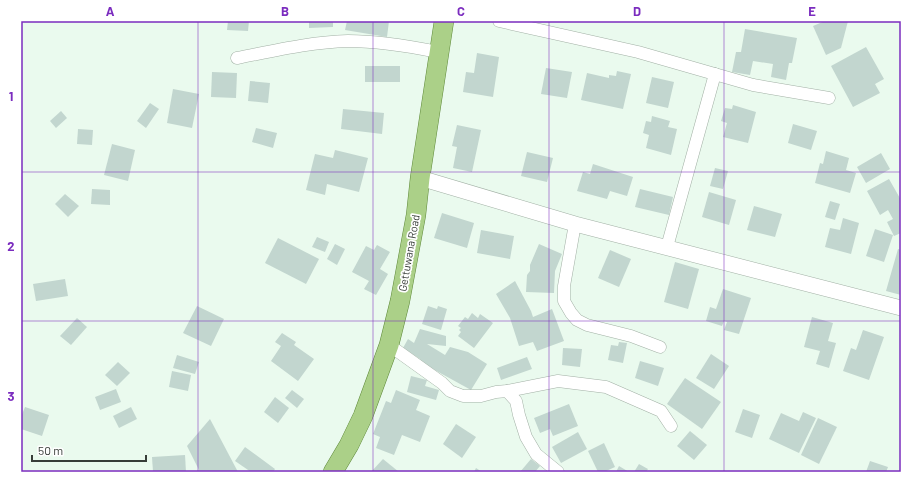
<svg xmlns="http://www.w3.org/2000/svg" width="922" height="493" font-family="Barlow,sans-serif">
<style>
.building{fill:#c2d6cf}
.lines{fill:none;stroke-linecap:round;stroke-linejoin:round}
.minor-casing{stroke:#a2b0a5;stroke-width:13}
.tertiary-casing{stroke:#a2b0a5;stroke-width:16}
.primary-casing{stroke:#5e8839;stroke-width:20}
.minor{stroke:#fff;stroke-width:12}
.tertiary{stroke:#fff;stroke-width:15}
.primary{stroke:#abd088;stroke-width:19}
.grid{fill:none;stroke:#7b2cbf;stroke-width:1;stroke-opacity:0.55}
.labels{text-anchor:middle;stroke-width:3.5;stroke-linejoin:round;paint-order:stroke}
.street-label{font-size:11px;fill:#373d38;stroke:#fff}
.neatline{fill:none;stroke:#7b2cbf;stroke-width:1.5}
.grid-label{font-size:13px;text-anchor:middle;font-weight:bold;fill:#7b2cbf}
</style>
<rect width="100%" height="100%" fill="#eafaee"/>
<g class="building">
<polygon points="228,21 249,21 248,31 227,30"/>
<polygon points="309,21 333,21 333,27 309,28"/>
<polygon points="347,21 389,21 387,37 345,30"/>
<polygon points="825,21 848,21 841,48 826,55 813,26"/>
<polygon points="745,29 797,38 792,63 789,63 786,80 771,77 773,64 753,61 750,75 732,72 736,52 741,52"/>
<polygon points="866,47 884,79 875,84 880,93 853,107 831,66"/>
<polygon points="477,53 499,57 493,97 463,92 466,72 474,73"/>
<rect x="365" y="66" width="35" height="16"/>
<polygon points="546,68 572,72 567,98 541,94"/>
<polygon points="617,71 631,74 623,109 581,100 587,73 609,78 609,75 616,76"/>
<polygon points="212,72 237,73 236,98 211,97"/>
<polygon points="652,77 674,82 668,108 646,103"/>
<polygon points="250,81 270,83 268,103 248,101"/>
<polygon points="173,89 199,94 192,128 167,123"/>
<polygon points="150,103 159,109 146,128 137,121"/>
<polygon points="733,105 756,112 748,143 723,137 727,123 721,121 725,108 732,109"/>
<polygon points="343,109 384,113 382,134 341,129"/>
<polygon points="61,111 67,118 56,128 50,121"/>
<polygon points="652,116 670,121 668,127 677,129 671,155 646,148 649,135 643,133 646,121 651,122"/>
<polygon points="793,124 817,131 811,150 788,143"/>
<polygon points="457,125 481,130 472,172 453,168 457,147 452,146"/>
<polygon points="256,128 277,133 273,148 252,142"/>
<polygon points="78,129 93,130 92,145 77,144"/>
<polygon points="112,144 135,150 128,181 104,175"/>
<polygon points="335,150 368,158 359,192 327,184 325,195 306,190 315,154 333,158"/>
<polygon points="826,151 849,158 846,170 856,173 850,193 815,183 820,163 823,164"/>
<polygon points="527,152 553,158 547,182 521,176"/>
<polygon points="881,153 890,169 866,183 857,167"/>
<polygon points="593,164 633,177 627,196 610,191 607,199 577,191 583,172 590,174"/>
<polygon points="715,168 728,171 723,189 710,186"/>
<polygon points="889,179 901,200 901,233 894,236 887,222 893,219 888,210 880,215 867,191"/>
<polygon points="92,189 110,190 110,205 91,204"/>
<polygon points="640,189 673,197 669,215 635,207"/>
<polygon points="709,192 736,200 729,225 702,217"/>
<polygon points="65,194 79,206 68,217 55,204"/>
<polygon points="830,201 840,204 835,220 825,217"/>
<polygon points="754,206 782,214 775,237 747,230"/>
<polygon points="442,213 474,223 467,248 434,238"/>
<polygon points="843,218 859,223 851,254 825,247 830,228 840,230"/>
<polygon points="875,229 893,235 884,262 866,256"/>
<polygon points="481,230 514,236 510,259 477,253"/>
<polygon points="317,237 329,242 325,252 312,247"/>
<polygon points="278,238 319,259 306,284 265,263"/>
<polygon points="335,244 345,249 337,265 327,259"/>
<polygon points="539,244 562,254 555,271 554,293 526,292 527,275 530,271 530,265"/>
<polygon points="377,245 390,252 380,269 388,274 376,295 364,289 369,281 352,272 366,246 374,250"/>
<polygon points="898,249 901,250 901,295 886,291"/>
<polygon points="610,250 631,259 619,287 598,278"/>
<polygon points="675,262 699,269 688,309 664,302"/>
<polygon points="65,279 68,296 36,301 33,284"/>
<polygon points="515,281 531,311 533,317 552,309 564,341 537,351 533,342 519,346 510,318 496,294"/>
<polygon points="723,289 751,298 739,334 724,330 727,322 724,321 722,326 706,321 710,307 716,309"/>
<polygon points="197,306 224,319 211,346 183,333"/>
<polygon points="428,306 437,309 438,306 447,309 441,330 422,324"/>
<polygon points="472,313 478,318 480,314 493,323 474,348 458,336 461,332 459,330 461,328 458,326 465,317 468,319"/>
<polygon points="812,317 833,323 828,341 836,343 829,368 816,364 820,351 804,347"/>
<polygon points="77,318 87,327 71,345 60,336"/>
<polygon points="420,329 446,336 446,346 427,344 445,355 450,347 468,352 487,364 471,390 422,363 420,359 403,348 408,339 414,343"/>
<polygon points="863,330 884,337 869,380 843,371 851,348 856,350"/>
<polygon points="282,333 296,342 294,345 314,359 298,381 271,361 281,346 275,342"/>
<polygon points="619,342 627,343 623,363 608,360 611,345 618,346"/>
<polygon points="563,348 582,349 580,367 562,365"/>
<polygon points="711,354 729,366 714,389 696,378"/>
<polygon points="177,355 199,362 195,374 173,368"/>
<polygon points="527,357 532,369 501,380 497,368"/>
<polygon points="640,361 664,368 658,386 635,378"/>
<polygon points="118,362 130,373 117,386 105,375"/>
<polygon points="172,371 191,375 188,391 169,387"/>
<polygon points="411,376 427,380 425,386 439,390 436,400 407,392"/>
<polygon points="685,378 721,402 702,429 667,404"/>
<polygon points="116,389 121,402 100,410 95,397"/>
<polygon points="292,390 304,399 297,408 285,398"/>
<polygon points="396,390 420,400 416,410 430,416 420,442 402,435 394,455 376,448 380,437 373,434 386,401 391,403"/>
<polygon points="275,397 289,408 278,423 264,412"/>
<polygon points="569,404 578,426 553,436 550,429 540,433 534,418"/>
<polygon points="25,407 49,415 42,436 21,429 21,417"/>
<polygon points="131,407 137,419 119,428 113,416"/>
<polygon points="743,409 760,415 752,438 735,432"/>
<polygon points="803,412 816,418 799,453 769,439 781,413 799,421"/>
<polygon points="818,418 837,427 819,464 801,455"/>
<polygon points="210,419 238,472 200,472 187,446"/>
<polygon points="456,424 476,437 462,458 443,444"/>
<polygon points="690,431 707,445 694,460 677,446"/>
<polygon points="578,432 587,449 561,463 552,447"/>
<polygon points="604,443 615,467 604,472 598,472 588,451"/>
<polygon points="245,447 275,469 273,472 251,472 235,461"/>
<polygon points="185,455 186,472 153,472 152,457"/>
<polygon points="383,459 399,472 371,472"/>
<polygon points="531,459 540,466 535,472 520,472"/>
<polygon points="870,461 888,467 886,472 866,472"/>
<polygon points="639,464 648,469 646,472 634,472"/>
<polygon points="619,466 629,472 616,472"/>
<polygon points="476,468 482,472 474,472"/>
<rect x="670" y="470" width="20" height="2"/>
</g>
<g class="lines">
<g class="minor-casing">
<g id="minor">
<polyline points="499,21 638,52 753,85 829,98"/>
<path d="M237 58C273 51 310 42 348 41 378 41 408 46 438 52"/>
<polyline points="575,224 564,286 564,301 571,313 577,320 587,325 631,336 660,347"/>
<polyline points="667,247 715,74"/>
<polyline points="389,345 442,383 450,391 463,396 481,396 496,392 507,391 558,381 606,387 661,411 671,426"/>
<polyline points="507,391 516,401 519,415 526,437 536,454 558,472"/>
</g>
</g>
<g class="tertiary-casing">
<polyline id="tertiary" points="420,178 575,224 901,308"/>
</g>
<g class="primary-casing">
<polyline id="primary" points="333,472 349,445 363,416 389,345 400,301 416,215 420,178 444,21"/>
</g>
<use href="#minor" class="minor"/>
<use href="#tertiary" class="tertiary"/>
<use href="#primary" class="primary"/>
</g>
<path class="grid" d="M198 21V472M373 21V472M549 21V472M724 21V472M21 172H901M21 321H901"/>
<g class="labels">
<g class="street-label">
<text transform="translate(409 253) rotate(-80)" y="4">Gettuwana Road</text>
</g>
</g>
<rect width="922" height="493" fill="none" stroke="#ffffff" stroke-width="44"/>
<path d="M32 455v6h114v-6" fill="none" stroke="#373d38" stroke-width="2"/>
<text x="38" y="455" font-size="12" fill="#373d38" stroke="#ffffff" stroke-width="3" paint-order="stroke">50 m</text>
<rect x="22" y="22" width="878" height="449" class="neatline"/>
<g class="grid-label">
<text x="110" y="16">A</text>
<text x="285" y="16">B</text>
<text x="461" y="16">C</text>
<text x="637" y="16">D</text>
<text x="812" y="16">E</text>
<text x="11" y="101">1</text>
<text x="11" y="251">2</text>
<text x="11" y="401">3</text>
</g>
</svg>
